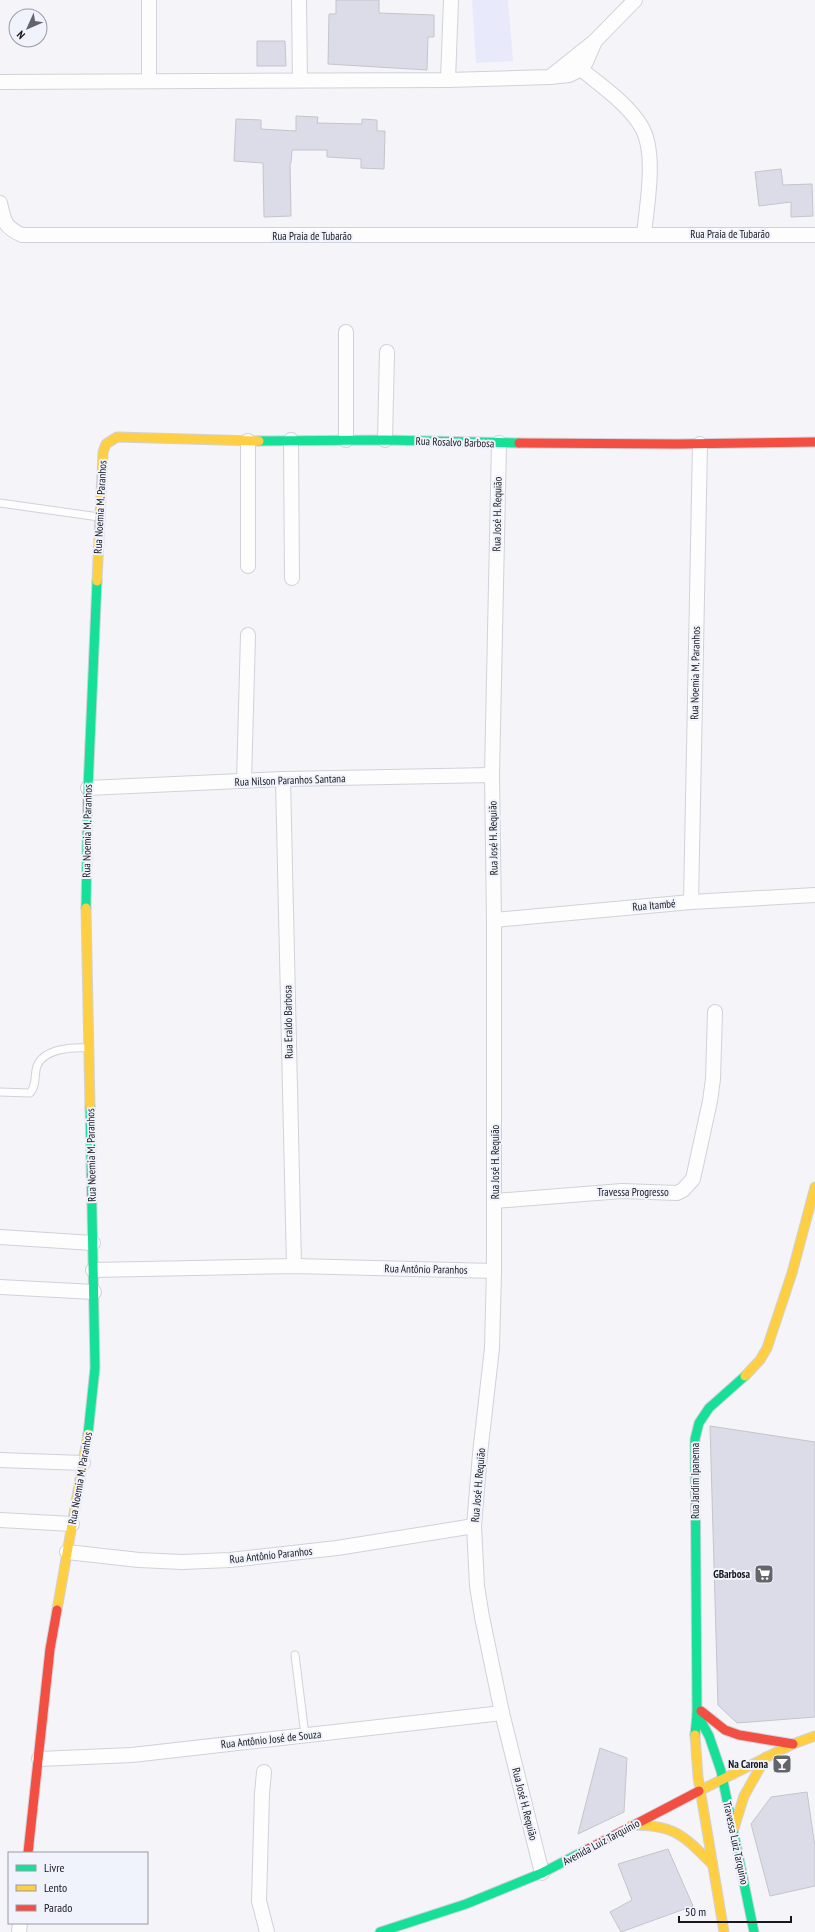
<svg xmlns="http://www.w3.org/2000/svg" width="815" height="1932" font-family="'PT Sans Narrow',sans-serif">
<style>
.green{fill:#e8eafb}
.building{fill:#dbdce8;stroke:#c4c5cb}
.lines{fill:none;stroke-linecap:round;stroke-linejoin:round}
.lane-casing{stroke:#d1d2d9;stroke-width:9}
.street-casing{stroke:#d1d2d9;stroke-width:16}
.fast-casing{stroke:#d1d2d9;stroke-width:11}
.slow-casing{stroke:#d1d2d9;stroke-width:11}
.jam-casing{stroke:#d1d2d9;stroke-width:11}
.lane{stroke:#fdfdfe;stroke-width:7}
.street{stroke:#fdfdfe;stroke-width:14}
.fast{stroke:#16e098;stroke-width:9}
.slow{stroke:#ffcf43;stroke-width:9}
.jam{stroke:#f24e42;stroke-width:9}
.labels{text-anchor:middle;stroke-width:4;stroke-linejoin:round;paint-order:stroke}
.street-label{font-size:11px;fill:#16171f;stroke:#f1f3fc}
.poi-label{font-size:11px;font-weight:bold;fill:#16171f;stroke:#f1f3fc;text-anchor:end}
</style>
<rect width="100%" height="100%" fill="#f4f4f9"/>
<polygon class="green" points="472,0 508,0 513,61 476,63"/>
<g class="building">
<polygon points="336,0 379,0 379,13 434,15 434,37 428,37 427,70 328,64 329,14 336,14"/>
<polygon points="257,41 285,41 286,66 257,66"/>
<polygon points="296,116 318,117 317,123 362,124 362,119 377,120 377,131 385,131 384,169 361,168 361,159 327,157 327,150 292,150 291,163 290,163 291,216 264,217 263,163 234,161 236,119 261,120 261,129 296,131"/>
<polygon points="781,169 783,185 812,184 813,216 791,217 791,202 759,206 755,172"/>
<polygon points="710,1426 815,1442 815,1717 737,1723 718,1705"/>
<polygon points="600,1748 627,1758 624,1812 578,1834"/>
<polygon points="807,1792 815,1847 815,1886 770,1896 751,1824 771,1797"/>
<polygon points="668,1849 693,1906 621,1932 610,1912 632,1900 618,1864"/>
</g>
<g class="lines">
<g class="lane-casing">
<g id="lane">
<polyline points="0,503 99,517"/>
<path d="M0 1092 30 1093C37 1085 34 1075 37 1066 44 1048 74 1047 89 1048"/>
<polyline points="295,1655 305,1735"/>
</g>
</g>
<g class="street-casing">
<g id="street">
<polyline points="149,0 149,81"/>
<polyline points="299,0 300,80"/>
<path d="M581 69C601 86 627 103 641 126 657 152 647 204 644 234"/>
<polyline points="550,77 595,41 635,0"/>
<polyline points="448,80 451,0"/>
<polyline points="0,82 448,80 550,77 569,75 581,69 586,62 595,41"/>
<path d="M0 203C4 221 4 227 22 235H815"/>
<polyline points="291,440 292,578"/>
<polyline points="346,440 346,332"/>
<polyline points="385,440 387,352"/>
<polyline points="248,441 248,566"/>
<polyline points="499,443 492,775 494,920 494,1271 492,1348 480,1454 474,1526 477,1586 482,1617 502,1713 542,1873"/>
<polyline points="283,779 294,1266"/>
<polyline points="244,781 248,635"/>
<polyline points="88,788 283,779 492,775"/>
<polyline points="691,902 700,444"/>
<polyline points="494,920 691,902 815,895"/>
<polyline points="495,1201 622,1191 677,1193 683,1190 693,1179 710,1101 713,1079 715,1012"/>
<polyline points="0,1237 93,1243"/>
<polyline points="93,1270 294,1266 494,1271"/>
<polyline points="0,1287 94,1292"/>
<polyline points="0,1460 83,1463"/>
<polyline points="0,1520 72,1524"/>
<polyline points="67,1552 139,1560 182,1562 230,1560 337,1548 474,1526"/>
<polyline points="39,1759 132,1755 502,1713"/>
<polyline points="264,1772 262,1794 259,1901 267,1932"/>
<polyline points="19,1932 20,1923"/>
</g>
</g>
<g class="fast-casing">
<g id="fast">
<polyline points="259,441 385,440 519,443"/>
<polyline points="86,908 88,788 97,581"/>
<polyline points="88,1434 95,1368 90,1106"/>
<polyline points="697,1714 709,1736 721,1771 754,1932"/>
<polyline points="695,1735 697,1714 695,1439 699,1423 709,1408 745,1376"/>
<polyline points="380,1932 466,1904 542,1873 588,1849"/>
</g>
</g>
<g class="slow-casing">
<g id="slow">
<polyline points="97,581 103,452 106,444 117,437 259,441"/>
<polyline points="86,908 90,1106"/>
<polyline points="745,1376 760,1360 767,1348 792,1273 815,1187"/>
<polyline points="57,1610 88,1434"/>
<polyline points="695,1735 698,1777 724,1932"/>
<polyline points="699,1791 793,1744 815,1736"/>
<path d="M632 1825C675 1825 683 1835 712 1864"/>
<polyline points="734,1828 744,1796 766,1757"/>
</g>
</g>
<g class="jam-casing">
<g id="jam">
<polyline points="519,443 678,444 815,442"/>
<polyline points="701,1711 725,1730 739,1735 793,1744"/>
<polyline points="588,1849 699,1791"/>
<polyline points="28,1853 50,1649 57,1610"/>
</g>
</g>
<use href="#lane" class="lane"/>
<use href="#street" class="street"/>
<use href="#fast" class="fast"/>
<use href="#slow" class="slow"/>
<use href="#jam" class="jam"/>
</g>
<defs>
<g id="supermarket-square" transform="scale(1)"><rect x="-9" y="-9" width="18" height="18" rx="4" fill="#64646b" stroke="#f1f3fc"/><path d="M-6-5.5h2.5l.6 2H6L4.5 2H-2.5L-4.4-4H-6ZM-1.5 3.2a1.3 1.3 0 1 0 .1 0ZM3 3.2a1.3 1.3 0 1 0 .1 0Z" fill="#fff"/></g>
<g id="bar-square" transform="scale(1)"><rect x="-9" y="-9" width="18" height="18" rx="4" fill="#64646b" stroke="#f1f3fc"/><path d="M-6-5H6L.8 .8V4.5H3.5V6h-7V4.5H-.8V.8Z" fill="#fff"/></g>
</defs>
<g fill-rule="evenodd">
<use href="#supermarket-square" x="764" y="1574"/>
<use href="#bar-square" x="782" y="1764"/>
</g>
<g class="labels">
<g class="street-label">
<text x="730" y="238">Rua Praia de Tubarão</text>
<text x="312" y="240">Rua Praia de Tubarão</text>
<text transform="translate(455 442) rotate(2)" y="4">Rua Rosalvo Barbosa</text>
<text transform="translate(100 507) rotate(-87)" y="4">Rua Noemia M. Paranhos</text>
<text transform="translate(497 514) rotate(-89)" y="4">Rua José H. Requião</text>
<text transform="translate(695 673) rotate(-89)" y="4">Rua Noemia M. Paranhos</text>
<text transform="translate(290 780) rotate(-2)" y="4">Rua Nilson Paranhos Santana</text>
<text transform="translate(87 831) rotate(-89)" y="4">Rua Noemia M. Paranhos</text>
<text transform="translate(493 838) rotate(-91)" y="4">Rua José H. Requião</text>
<text transform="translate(654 905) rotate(-5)" y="4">Rua Itambé</text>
<text transform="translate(288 1022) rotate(-91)" y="4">Rua Eraldo Barbosa</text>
<text transform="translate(91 1155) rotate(-91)" y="4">Rua Noemia M. Paranhos</text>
<text transform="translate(495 1162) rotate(-90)" y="4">Rua José H. Requião</text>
<text x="633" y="1196">Travessa Progresso</text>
<text transform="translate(426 1269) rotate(1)" y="4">Rua Antônio Paranhos</text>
<text transform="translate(80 1478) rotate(-80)" y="4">Rua Noemia M. Paranhos</text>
<text transform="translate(695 1481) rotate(-90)" y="4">Rua Jardim Ipanema</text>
<text transform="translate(478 1485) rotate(-85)" y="4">Rua José H. Requião</text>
<text transform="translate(271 1555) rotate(-6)" y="4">Rua Antônio Paranhos</text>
<text transform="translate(271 1739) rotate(-6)" y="4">Rua Antônio José de Souza</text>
<text transform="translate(525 1804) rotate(76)" y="4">Rua José H. Requião</text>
<text transform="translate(601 1842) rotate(-28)" y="4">Avenida Luiz Tarquínio</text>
<text transform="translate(736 1843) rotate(78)" y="4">Travessa Luiz Tarquino</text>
</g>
<g class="poi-label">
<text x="750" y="1578">GBarbosa</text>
<text x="768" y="1768">Na Carona</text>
</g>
</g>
<rect x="8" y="1852" width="140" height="72" fill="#f1f3fc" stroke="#999ba4"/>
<rect x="16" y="1865" width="20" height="6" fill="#16e098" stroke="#999ba4"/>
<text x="44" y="1872" font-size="12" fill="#16171f">Livre</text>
<rect x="16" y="1885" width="20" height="6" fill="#ffcf43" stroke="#999ba4"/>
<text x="44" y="1892" font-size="12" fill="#16171f">Lento</text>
<rect x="16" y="1905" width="20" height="6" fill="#f24e42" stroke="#999ba4"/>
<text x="44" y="1912" font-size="12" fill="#16171f">Parado</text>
<g transform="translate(28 28) rotate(225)"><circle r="19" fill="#f1f3fc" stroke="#999ba4"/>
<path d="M0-3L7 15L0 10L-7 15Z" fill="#64646b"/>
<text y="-6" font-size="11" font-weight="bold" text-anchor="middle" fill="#16171f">N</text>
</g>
<path d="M679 1916v6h112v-6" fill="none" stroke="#16171f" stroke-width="2"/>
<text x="685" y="1916" font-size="12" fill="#16171f" stroke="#f1f3fc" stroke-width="3" paint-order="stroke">50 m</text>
</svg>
